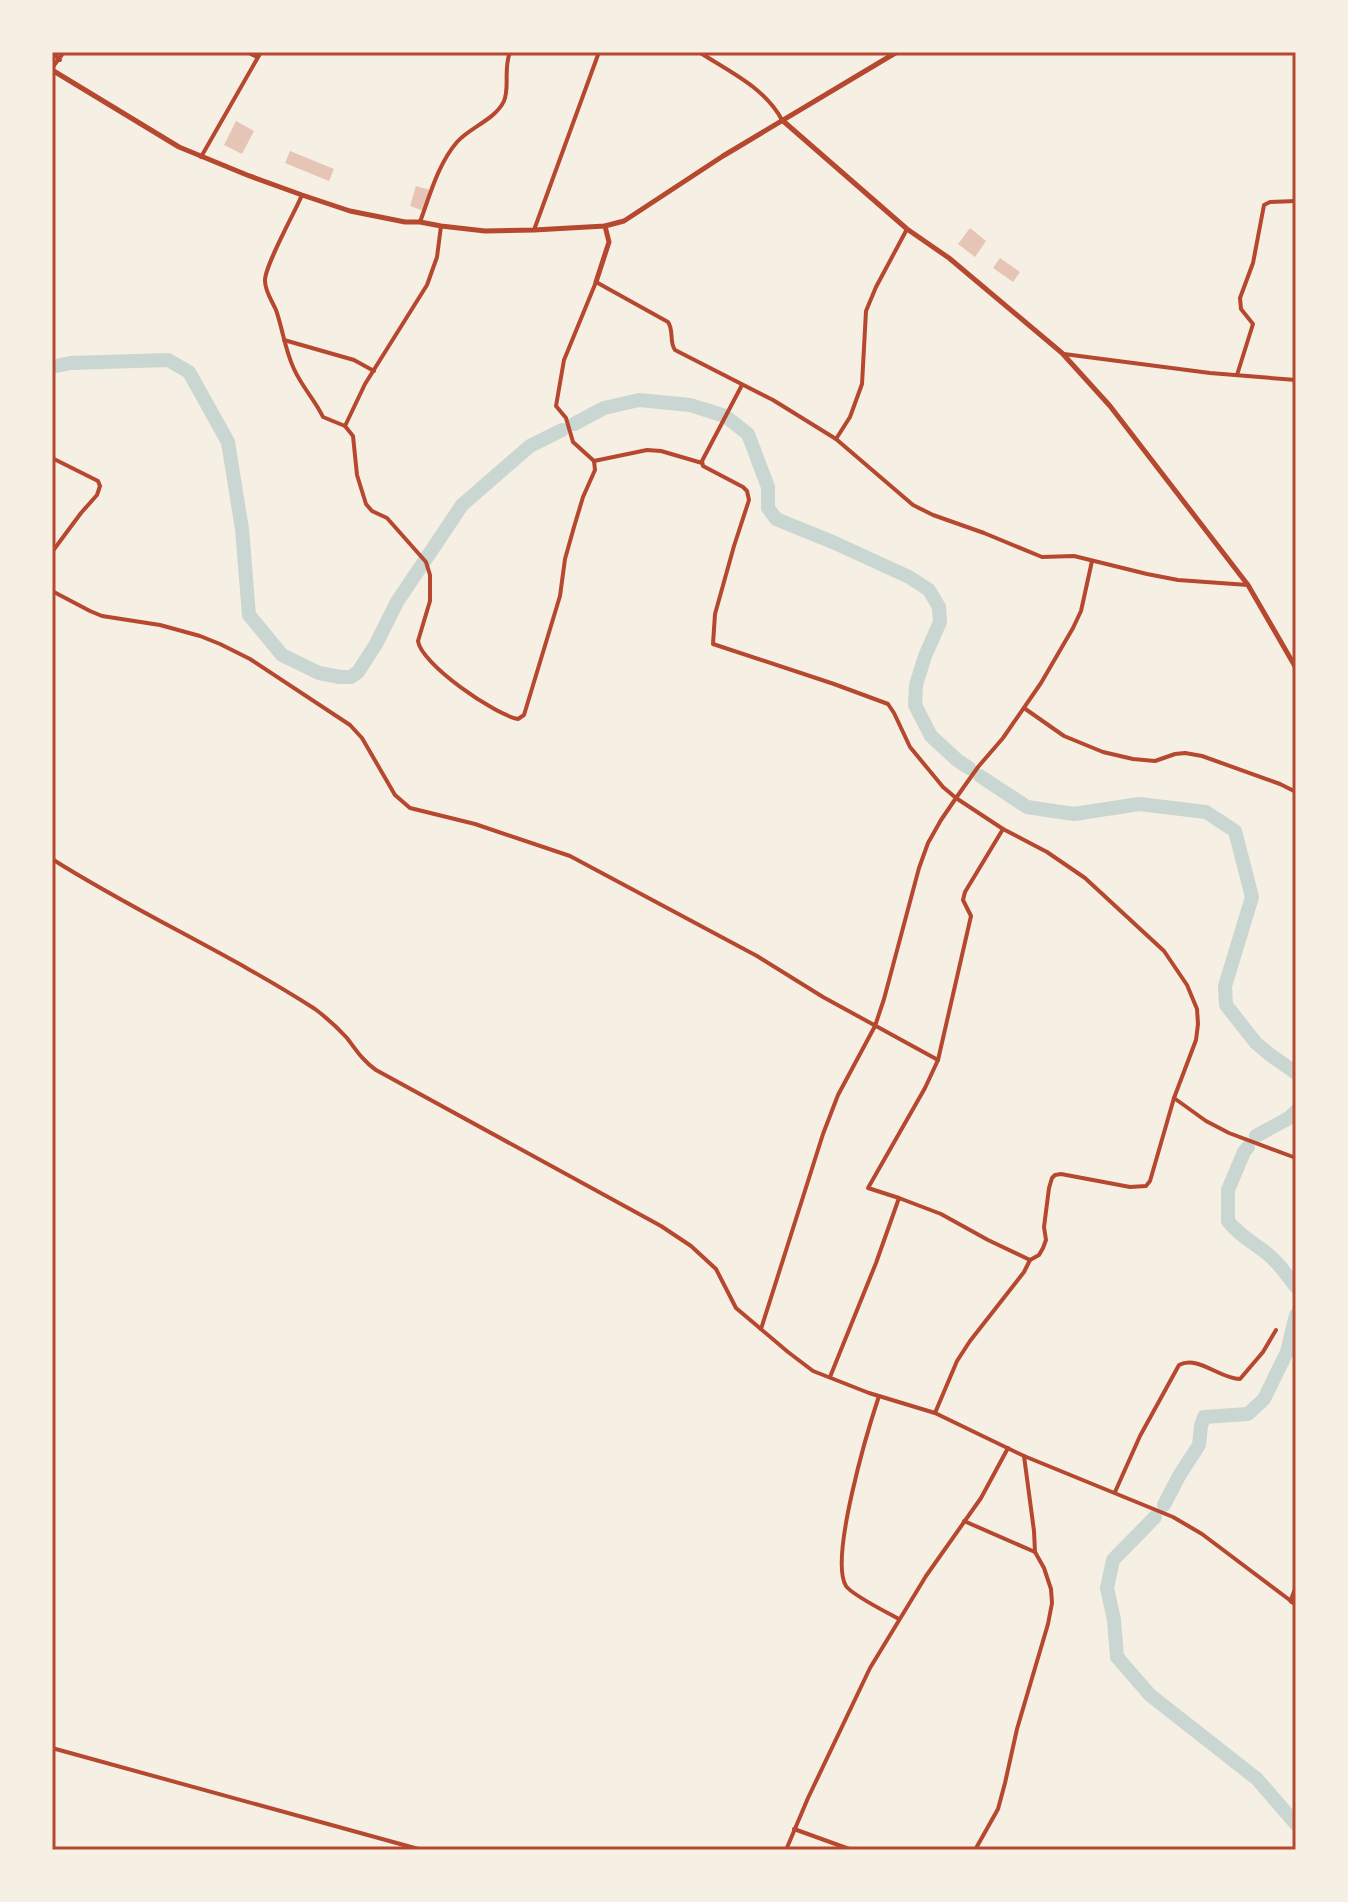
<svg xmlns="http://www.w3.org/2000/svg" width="1348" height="1902" font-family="'Source Sans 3',sans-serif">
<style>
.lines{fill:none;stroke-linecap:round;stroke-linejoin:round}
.river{stroke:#c9d6d2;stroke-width:14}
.building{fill:#e6c5b7}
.minor{stroke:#b5482f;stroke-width:4}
.tertiary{stroke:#b5482f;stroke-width:5}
.neatline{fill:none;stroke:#b5482f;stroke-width:3}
</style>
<rect width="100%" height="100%" fill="#f6efe4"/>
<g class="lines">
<g class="river">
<polyline points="52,367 70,363 168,360 189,372 228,442 242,529 249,615 282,655 319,673 340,677 351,677 358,672 376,644 397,602 462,505 530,446 562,430"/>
<polyline points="574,424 604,408 639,400 690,405 725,416 748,434 768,487 768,508 776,519 835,543 909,577 929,590 939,607 940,622 925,656 916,685 915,705 931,736 957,760 969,768"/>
<polyline points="980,776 1027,807 1074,814 1139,804 1206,812 1235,831 1252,897 1225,986 1226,1005 1256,1043 1269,1054 1296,1073"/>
<polyline points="1256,1136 1289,1118 1296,1111"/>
<path d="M1248 1147 1244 1152 1228 1190V1221C1239 1236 1256 1244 1270 1256 1280 1265 1288 1276 1296 1287"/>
<polyline points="1164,1505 1179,1476 1199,1445 1201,1426 1204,1417 1248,1414 1264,1399 1287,1352 1296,1315"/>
<polyline points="1155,1517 1113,1560 1107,1588 1114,1620 1117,1657 1150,1695 1257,1779 1296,1824"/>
</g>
</g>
<g class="building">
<polygon points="236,121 254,131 242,154 224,145"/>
<polygon points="290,151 334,169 329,181 285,163"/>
<polygon points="416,186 430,190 424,211 410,206"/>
<polygon points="970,228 986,241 975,257 958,244"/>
<polygon points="1000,258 1020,272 1013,282 993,268"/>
</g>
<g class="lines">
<g class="minor">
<polyline points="52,52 60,60"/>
<polyline points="247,52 257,57"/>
<path d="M699 52C730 72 764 87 782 120"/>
<polyline points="52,68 64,52"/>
<polyline points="201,157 261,52"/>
<path d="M302 195C295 212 264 267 265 281 265 291 272 301 276 310 283 330 285 350 294 369 302 387 315 400 323 417L345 426 353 436 357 475 366 504 372 511 387 518 426 562 430 575V601L418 641C421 664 495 715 518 719L524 715 560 596 565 559 574 527 583 497 595 470 594 461 573 442 566 418 556 406 564 360 596 282 668 322C674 330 669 342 675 350L773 400 836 439 913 505 933 515 984 533 1042 557 1074 556 1147 574 1178 580 1248 585"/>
<path d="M420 222C430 195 438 164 457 142 470 127 495 120 504 101 510 87 503 70 510 52"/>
<polyline points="534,230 599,52"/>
<polyline points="284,340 354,360 374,371"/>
<polyline points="1064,354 1210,373 1296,380"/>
<polyline points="1237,375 1253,324 1241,309 1240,298 1253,263 1264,205 1270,202 1296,201"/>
<polyline points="742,385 702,461 703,466 743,487 747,491 749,500 734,546 715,614 713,644 834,684 888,704 894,713 910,747 943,787 956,798 1003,829 1047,852 1085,878 1164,951 1187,985 1197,1009 1198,1024 1196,1040 1174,1098 1150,1181 1146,1186 1130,1187 1061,1174 1055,1175 1052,1178 1049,1188 1044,1227 1046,1240 1043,1248 1039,1255 1030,1260 1024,1272 970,1341 957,1361 935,1413"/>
<polyline points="345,426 365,384 427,285 437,257 441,226"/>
<polyline points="836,439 850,417 862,384 866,311 876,287 907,229"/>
<polyline points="52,458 98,481 100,486 97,495 81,513 52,552"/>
<polyline points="594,461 647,450 661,451 702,463"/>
<polyline points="52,591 90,611 102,616 160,625 200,636 220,644 250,659 350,725 362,738 395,795 410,808 475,824 570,856 757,956 823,997 938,1060"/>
<polyline points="1024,708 1064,736 1103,752 1133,759 1155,761 1175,754 1185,753 1202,756 1280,784 1296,792"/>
<path d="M52 859C137 913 230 954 315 1009 327 1018 337 1027 347 1038 356 1050 363 1061 376 1070L661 1226 691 1246 716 1269 736 1308 788 1352 813 1371 869 1393 935 1413 1024 1456 1173 1517 1202 1534 1291 1601"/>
<polyline points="1174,1098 1206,1121 1229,1133 1296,1158"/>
<polyline points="899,1198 868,1188 925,1088 938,1060 971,916 963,900 965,892 1003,829"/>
<polyline points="761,1329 823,1134 838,1095 875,1026 884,999 919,868 928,843 941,820 956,798 978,767 1003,738 1041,683 1073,628 1081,611 1092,561"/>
<polyline points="830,1377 876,1263 899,1198 941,1214 988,1240 1030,1260"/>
<path d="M879 1396C868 1429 829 1559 846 1586 852 1595 888 1613 899 1619"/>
<path d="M1115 1492 1140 1436 1179 1365C1198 1355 1220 1379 1240 1379L1263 1352 1276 1330"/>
<polyline points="964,1521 1035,1552"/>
<polyline points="52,1748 422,1850"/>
<polyline points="794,1829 852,1850"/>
<polyline points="786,1850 808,1798 870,1668 926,1576 981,1498 1008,1448"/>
<polyline points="975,1850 998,1809 1005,1783 1017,1729 1048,1624 1052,1603 1051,1589 1044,1568 1035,1552 1034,1531 1024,1456"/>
</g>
<g class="tertiary">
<polyline points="52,70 179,147 247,175 302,195 350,211 405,222 420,222 441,226 485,231 534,230 605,226 624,221 723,156 897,52"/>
<polyline points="782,120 907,229 949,258 1062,353 1110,406 1248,585 1296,668"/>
<polyline points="596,282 609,242 605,226"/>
<polyline points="1296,1588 1291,1601 1296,1604"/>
</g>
</g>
<rect width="1348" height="1902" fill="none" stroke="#f6efe4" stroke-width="108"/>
<rect x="54" y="54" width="1240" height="1794" class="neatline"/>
</svg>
